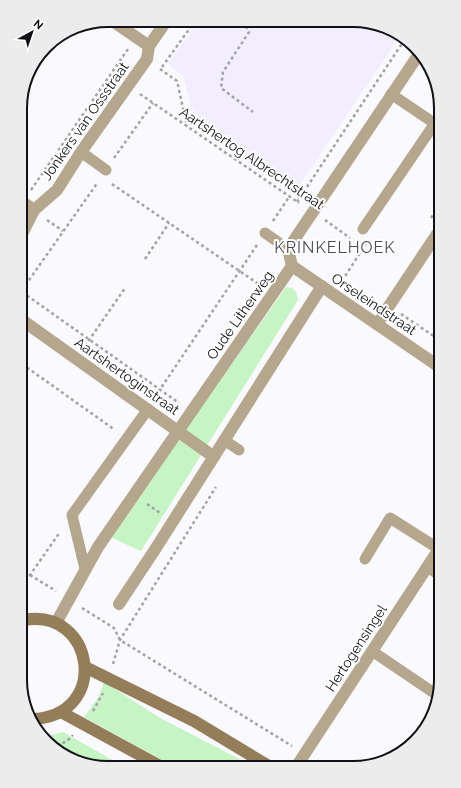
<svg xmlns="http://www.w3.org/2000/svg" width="461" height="788" font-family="Raleway,sans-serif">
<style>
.built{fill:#f3eefe}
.green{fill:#c7f4c4}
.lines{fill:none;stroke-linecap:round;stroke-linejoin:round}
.path{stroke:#a3a2a7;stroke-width:2.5;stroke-dasharray:3 3;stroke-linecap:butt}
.service{stroke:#b5a68e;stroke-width:11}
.minor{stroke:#b5a68e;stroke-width:12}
.secondary{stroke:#947e5a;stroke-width:12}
.labels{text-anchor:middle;stroke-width:4;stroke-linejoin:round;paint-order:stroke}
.street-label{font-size:14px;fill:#121016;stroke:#fff}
.quarter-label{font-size:16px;letter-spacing:1px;fill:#4c4757;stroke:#fff}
.rim{fill:none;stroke:#121016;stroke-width:2}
</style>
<rect width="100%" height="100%" fill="#faf9fd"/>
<polygon class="built" points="199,21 370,22 400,36 297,189 206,126 192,109 183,76 168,64"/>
<g class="green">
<polygon points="286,287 292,288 296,292 298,300 141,551 110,537"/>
<polygon points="104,682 160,718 251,765 173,766 84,717 98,698"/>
<polygon points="63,732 125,767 97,767 50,746 44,737"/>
</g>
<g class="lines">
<g class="path">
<polyline points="243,21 249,32 223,72 221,88 253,112"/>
<polyline points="162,67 195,21"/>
<polyline points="160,69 177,81 187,126"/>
<polyline points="140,94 299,203"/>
<polyline points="114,158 153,103"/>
<polyline points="112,184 260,285"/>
<polyline points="31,190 128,49"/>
<polyline points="297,202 405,39"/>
<polyline points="431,218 437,209"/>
<polyline points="47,220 63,231"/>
<polyline points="325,220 350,238"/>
<polyline points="273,221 289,197"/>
<polyline points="145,259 169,223"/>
<polyline points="342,281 365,245"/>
<polyline points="22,290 98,182"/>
<polyline points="22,292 179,403"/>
<polyline points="401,314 438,339"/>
<polyline points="85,346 125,288"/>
<polyline points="22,364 115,430"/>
<polyline points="155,397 257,245"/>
<polyline points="147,504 160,513"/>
<polyline points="30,575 56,591"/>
<polyline points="24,579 30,575 60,532"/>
<polyline points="82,608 114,628 120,640 292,746"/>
<polyline points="113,664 120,640 216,487"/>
<polyline points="93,711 103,693"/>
<path d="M51 747C60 745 67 742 73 735"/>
</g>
<g class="service">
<polyline points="391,94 437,125"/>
<polyline points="81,152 106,170"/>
<polyline points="363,229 437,120"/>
<polyline points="265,233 288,249"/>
<polyline points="224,440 239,450"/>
<polyline points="365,559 390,518 439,549"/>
<polyline points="427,567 440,575"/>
<polyline points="85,569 72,515 148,409"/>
<polyline points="372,651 437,695"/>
</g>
<g class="minor">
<polyline points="111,20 149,46"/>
<polyline points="21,201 34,210"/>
<polyline points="22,234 34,210 57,190 81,152 147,59 149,46 167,20"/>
<polyline points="292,266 438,366"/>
<polyline points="22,320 214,457"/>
<polyline points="377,324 437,234"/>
<polyline points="119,604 156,548 322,286"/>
<polyline points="56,623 98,547 292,266 288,249 419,54"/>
<polyline points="298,764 439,549"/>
</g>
<g class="secondary">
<path d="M24 620C95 607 111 716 32 719"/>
<polyline points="85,667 194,721 267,765"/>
<polyline points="61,712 160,766"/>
</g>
</g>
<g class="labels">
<g class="street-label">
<text transform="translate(85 121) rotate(-55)" y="5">Jonkers van Ossstraat</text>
<text transform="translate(252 158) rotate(34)" y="5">Aartshertog Albrechtstraat</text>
<text transform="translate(374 304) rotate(34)" y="5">Orseleindstraat</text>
<text transform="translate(240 315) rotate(-55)" y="5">Oude Litherweg</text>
<text transform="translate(127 376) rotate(35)" y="5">Aartshertoginstraat</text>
<text transform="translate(356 648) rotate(-57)" y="5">Hertogensingel</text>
</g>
<g class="quarter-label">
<text x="335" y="253">KRINKELHOEK</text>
</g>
</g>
<path d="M0 0H461V788H0ZM108 27H353A81 81 0 0 1 434 108V680A81 81 0 0 1 353 761H108A81 81 0 0 1 27 680V108A81 81 0 0 1 108 27Z" fill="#ececec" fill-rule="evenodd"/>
<path class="rim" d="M108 27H353A81 81 0 0 1 434 108V680A81 81 0 0 1 353 761H108A81 81 0 0 1 27 680V108A81 81 0 0 1 108 27Z"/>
<g transform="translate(32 32) rotate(40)" stroke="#ffffff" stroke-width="3" paint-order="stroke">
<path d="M0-3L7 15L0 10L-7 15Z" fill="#121016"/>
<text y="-6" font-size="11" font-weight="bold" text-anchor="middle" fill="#121016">N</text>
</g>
</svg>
